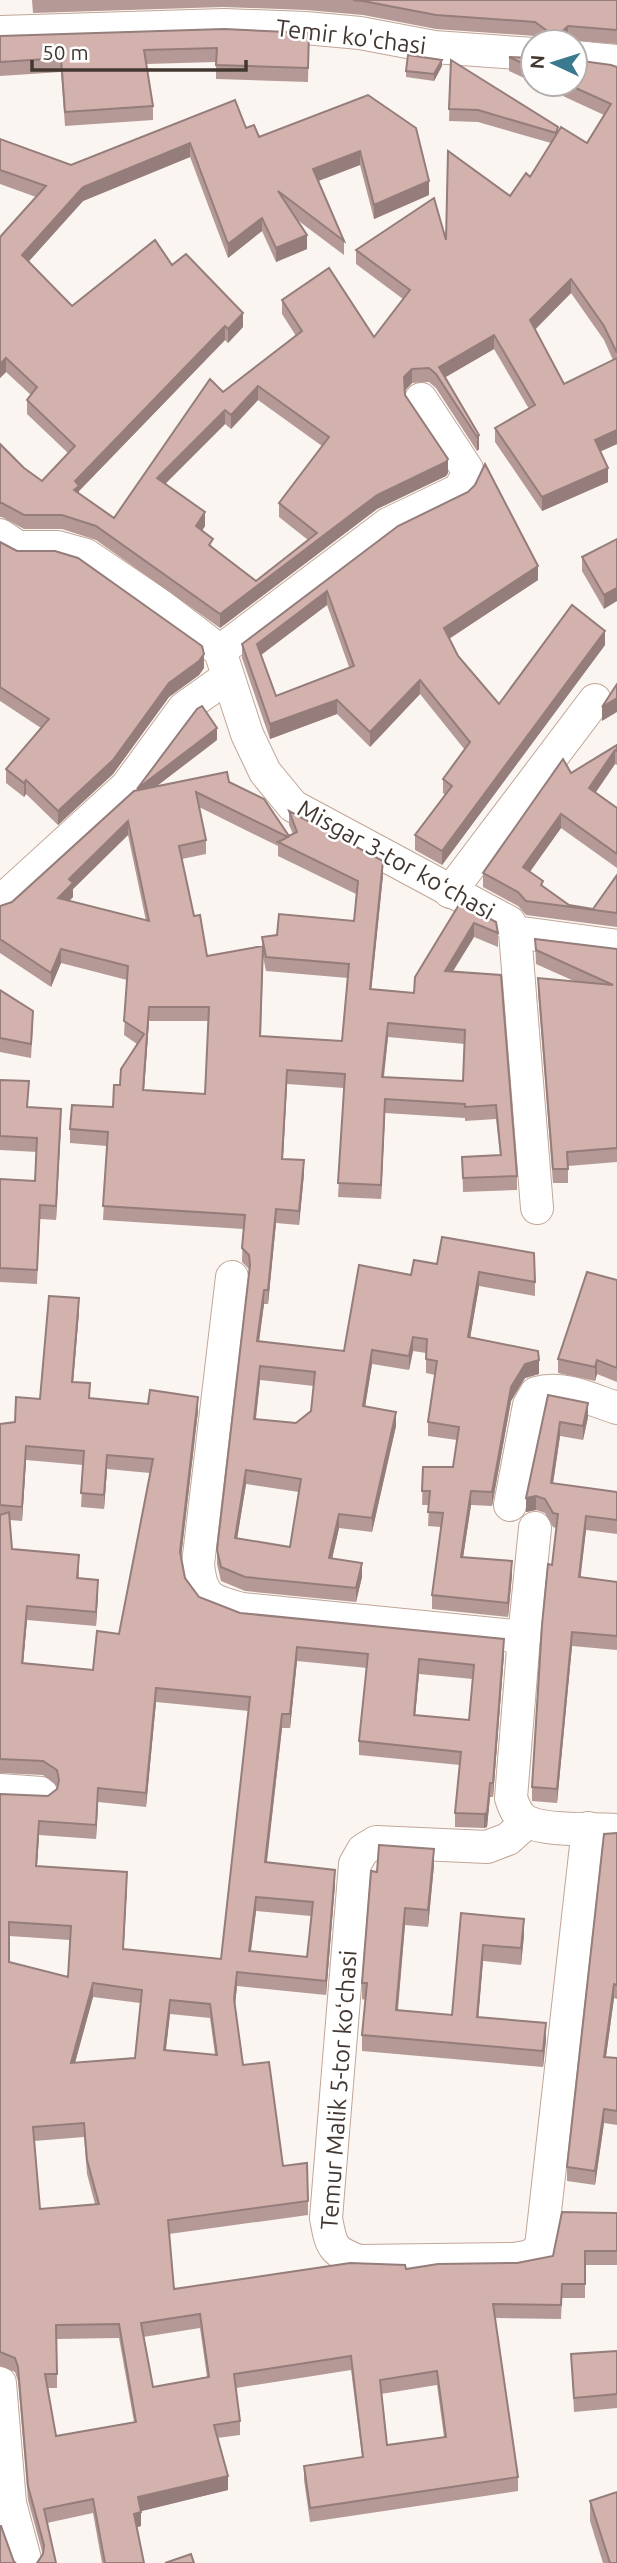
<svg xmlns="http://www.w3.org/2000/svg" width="617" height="2563" font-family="Ubuntu,sans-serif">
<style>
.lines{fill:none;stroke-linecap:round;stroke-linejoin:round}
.minor-casing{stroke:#c1a696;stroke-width:34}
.minor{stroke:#fff;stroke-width:32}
.wall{fill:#b59996;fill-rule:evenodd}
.shaded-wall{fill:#947d7a}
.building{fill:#d3b2ae;stroke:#947d7a;stroke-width:2;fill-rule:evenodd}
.labels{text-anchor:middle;stroke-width:5;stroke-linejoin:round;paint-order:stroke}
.street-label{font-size:24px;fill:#433831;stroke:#fff}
</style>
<rect width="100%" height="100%" fill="#fbf5f2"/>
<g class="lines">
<g class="minor-casing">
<g id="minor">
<polyline points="0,32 224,25 305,28 360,33 434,47 533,54"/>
<polyline points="575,57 617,61"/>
<polyline points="0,535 18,547 57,547 86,555 160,605 220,651 247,734 265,772 293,806 509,922 515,932 537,1208"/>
<polyline points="220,651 388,524 459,490 468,474 467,469 421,399"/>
<polyline points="450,892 595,700"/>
<polyline points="0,902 127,786 184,708 226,678"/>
<polyline points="515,932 617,946"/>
<path d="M232 1277 198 1564C201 1598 211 1601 242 1609L524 1637 511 1798C514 1807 517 1816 526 1821 545 1832 594 1828 617 1830"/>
<path d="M510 1505 529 1405 536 1393C563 1385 592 1400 617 1408"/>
<polyline points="524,1637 535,1528"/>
<polyline points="0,1790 41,1793"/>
<path d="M527 1822 508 1839 487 1847 376 1842 363 1850 355 1864 326 2218C331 2245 331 2251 359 2261L514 2259 531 2256 541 2247 588 1828"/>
<polyline points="0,2383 10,2503 26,2563"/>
</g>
</g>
<use href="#minor" class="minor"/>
</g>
<g class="wall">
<polygon points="32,0 617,0 617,44 568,40 566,42 543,42 535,36 436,29 363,15 306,10 223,7 33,13"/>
<polygon points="309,33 308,82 216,79 216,62 146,64 153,106 153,120 65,126 61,72 0,76 0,36"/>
<polygon points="509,57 533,58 533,82 509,71"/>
<path d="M451 60 558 132 587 143 604 115 537 84H575L617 67V444L601 451 608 482 542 511 495 442V428L529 409 494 349 445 377 479 435V449L477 451 436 388 429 382 412 383 405 391V395L448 473 446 476 377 509 220 628 96 540 62 529H24L2 517H0V444L24 468 42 481 68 453 27 414V400L31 395 6 372 0 378 36 197 0 184V139L71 165 246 128 259 137 368 95 429 195 374 219 360 165 318 181 344 241V255L296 219 307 249 276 262 262 231 228 258 190 157 83 201 28 262 72 306 172 265 243 327 228 343 225 340 79 491V494L114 518 223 392 296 336 282 314V300L374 337 403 299 356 264V250L446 240 510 196 530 177 551 143 478 122 449 121ZM571 293 604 340 613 360 564 384 535 330ZM258 400 322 446 279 503V517L308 540 256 581 213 548 202 531 205 526 166 483 225 424 231 429Z"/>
<polygon points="442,66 434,81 406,77 406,71"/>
<path d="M398 526 538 580 449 639 458 656 499 704 605 645 442 865 415 850V835L445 795 443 793V779L465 750 420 694 370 747 337 714 270 739 242 658V644ZM327 605 349 667 276 696 261 655Z"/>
<polygon points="617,539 604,609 582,571 582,557"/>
<polygon points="0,542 204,668 199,675 169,697 113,774 58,825 26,794 24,797 6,783 6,769 41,728 0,701"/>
<path d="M217 740 157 786 229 782 289 836 293 834 289 825V811L383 875 371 989 414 993 460 903 498 933V947L474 937 453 971 501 975 517 1176V1190L463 1192 462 1157 500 1155 496 1119 465 1121V1118L385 1113 381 1199 338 1197 344 1088 287 1084 283 1159 304 1174 299 1225 276 1223 268 1304H264L259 1342 344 1351 411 1275 414 1260 535 1282V1296L479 1286 470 1337 539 1374 525 1378 511 1401 492 1506 471 1505 463 1557 512 1575 508 1617 432 1609V1595L441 1527 428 1526 429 1505H422L423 1467H453L457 1440 428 1436V1422L435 1375 426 1373V1353L413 1351 409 1370 372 1364 365 1406 396 1426 372 1532 339 1528 332 1559 362 1577 356 1602 245 1591 221 1581 217 1564V1550L249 1273V1269L242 1262 243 1229 103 1220 107 1146 70 1143V1129L113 1107 120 1085 137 1044 124 1035 127 980 61 963 51 987 0 953V906L12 902 137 790ZM199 807 278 846V856L356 894 354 921 262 937V947L207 956 194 916 182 859 206 854V840ZM128 835 146 921 69 901 73 897V889ZM263 957 266 971 348 978 342 1041 261 1036ZM149 1021H209L205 1094 144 1090ZM388 1037 465 1044 463 1081 384 1077ZM260 1380 314 1386 311 1411 296 1423 256 1419ZM246 1484 299 1492 290 1547 237 1538Z"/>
<polygon points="617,745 617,765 615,764 596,792 617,808 617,868 561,828 530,872 543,887 569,905 593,909 617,875 617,927 526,915 518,906 483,887 483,873 571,773"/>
<polygon points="535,939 617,949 617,1162 568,1166 568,1183 553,1183 538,992 538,978 574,981 536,964"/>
<polygon points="0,990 33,1025 31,1058 0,1052"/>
<polygon points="0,1080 28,1107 61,1123 56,1220 40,1219 37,1284 0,1282 0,1179 35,1181 37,1152 0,1150"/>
<polygon points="617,1280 617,1382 597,1374 595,1381 558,1373 558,1359"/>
<path d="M79 1312 73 1382 90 1398 198 1411 181 1557 185 1578 199 1597 240 1613 504 1654 493 1797H490L487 1827 484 1828 455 1827V1813L460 1765 359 1755V1741L367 1668 297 1661 290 1728H282L267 1862 335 1884 326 1995 237 1986 235 2005 243 2065 283 2166 308 2201V2215L169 2234 174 2289 406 2269 517 2263 553 2256 617 2213V2265H585V2298H562L561 2319 495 2318 518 2477V2491L310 2522 304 2480V2466L362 2457 351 2370 236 2388 240 2421V2435L217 2438 228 2490 140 2511 141 2526 137 2527 144 2563H102L93 2513 47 2523 56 2563 38 2562 43 2555 28 2500 18 2381 15 2372 0 2366V1794L48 1796 57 1789V1786L43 1775 0 1773V1424L15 1422 40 1399ZM26 1460 83 1465 81 1507 104 1509 107 1469 150 1473 119 1634 93 1670 23 1663 27 1620 96 1626 98 1594 79 1578V1569L12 1549 10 1520 22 1521ZM419 1674 473 1679 469 1720 415 1715ZM156 1702 249 1711 221 1959 123 1950 127 1886 37 1866 39 1835 96 1839 98 1802 146 1807ZM256 1911 311 1916 307 1957 251 1951ZM9 1936 70 1940 68 1977 9 1962ZM93 1997 140 2003 135 2058 75 2063ZM170 2014 210 2018 215 2055 166 2050ZM84 2137 87 2174 95 2204 40 2209 34 2141ZM200 2328 207 2377 153 2387 143 2337ZM119 2338 134 2422 56 2436 47 2388H57V2339ZM437 2385 444 2437 387 2445 381 2394Z"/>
<polygon points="548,1395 588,1417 583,1440 560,1436 553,1483 617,1492 617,1534 586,1530 580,1577 617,1582 617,1650 572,1646 557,1803 532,1801 532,1787 552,1565 556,1528 553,1527 545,1513 536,1510 526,1512"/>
<polygon points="617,1833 617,1999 614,1998 606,2057 617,2058 617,2125 604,2123 595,2185 567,2181 567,2167"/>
<polygon points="434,1865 428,1927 405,1925 398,2010 452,2015 461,1913 524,1935 521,1965 483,1961 478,2017 546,2040 543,2067 362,2051 362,2035 365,2000 362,1999 362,1983 377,1872"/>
<polygon points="617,2351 617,2408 574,2412 571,2354"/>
<polygon points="590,2501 617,2563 603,2563 590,2521"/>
</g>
<g class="shaded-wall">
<polygon points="568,26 568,40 566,42 557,42 560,33"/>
<polygon points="442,60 442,66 434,81 434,74"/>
<polygon points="190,143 190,157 83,201 22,269 22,255 83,187"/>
<polygon points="360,151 360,165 313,183 313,169"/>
<polygon points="429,181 429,195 374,219 374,205"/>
<polygon points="262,218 262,231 228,258 228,244"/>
<polygon points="307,235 307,249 276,262 276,248"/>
<polygon points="571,279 571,293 530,334 530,320"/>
<polygon points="243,313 243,327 228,343 228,329"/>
<polygon points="225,326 225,340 79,491 79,500 74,504 75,481"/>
<polygon points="494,335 494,349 439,381 439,367"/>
<polygon points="6,358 6,372 0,378 0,364"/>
<polygon points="412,369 412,383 404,391 404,377"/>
<polygon points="258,386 258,400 231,429 231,415"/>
<polygon points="225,410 225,424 157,492 157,478"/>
<polygon points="617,430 617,444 595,454 595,440"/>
<polygon points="479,435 479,449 477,451 477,437"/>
<polygon points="448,459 448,473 446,476 377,509 220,628 220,614 377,495"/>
<polygon points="608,468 608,482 542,511 542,497"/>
<polygon points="205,512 205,526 196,540 196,526"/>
<polygon points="538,566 538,580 444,642 444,628"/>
<polygon points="617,588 617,601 604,609 604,595"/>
<polygon points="327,591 327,605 257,658 257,644"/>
<polygon points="605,631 605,645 442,865 442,851"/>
<polygon points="204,654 204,668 199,675 169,697 113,774 58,825 58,811 169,683"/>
<polygon points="420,680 420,694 370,747 370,732"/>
<polygon points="617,698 617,712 602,721 602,707"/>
<polygon points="337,700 337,714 270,739 270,724"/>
<polygon points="217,728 217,740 137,801 137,789"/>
<polygon points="615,750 615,764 589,802 589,788"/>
<polygon points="26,780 26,794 24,797 24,783"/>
<polygon points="561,814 561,828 523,881 523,867"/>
<polygon points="128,821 128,835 73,889 73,897 58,912 58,898 69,879"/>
<polygon points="383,861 383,875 370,1003 370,989"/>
<polygon points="474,923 474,937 445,984 445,971"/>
<polygon points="61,949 61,963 51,987 51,973"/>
<polygon points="149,1007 149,1021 143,1104 143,1090"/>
<polygon points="388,1023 388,1037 382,1090 382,1077"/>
<polygon points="287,1070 287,1084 282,1173 282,1159"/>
<polygon points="385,1099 385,1113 381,1199 381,1185"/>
<polygon points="61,1109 61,1123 56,1220 56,1206"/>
<polygon points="304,1160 304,1174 299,1225 299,1211"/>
<polygon points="276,1209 276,1223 268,1304 268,1290"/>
<polygon points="479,1272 479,1286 468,1351 468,1337"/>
<polygon points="264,1290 264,1304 257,1355 257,1341"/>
<polygon points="79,1298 79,1312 72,1396 72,1382"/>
<polygon points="413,1337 413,1351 409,1370 409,1356"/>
<polygon points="372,1350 372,1364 363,1420 363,1406"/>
<polygon points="539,1360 539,1374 525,1378 511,1401 492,1506 492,1492 511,1387 525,1364"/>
<polygon points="597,1360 597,1374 595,1381 595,1367"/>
<polygon points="260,1366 260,1380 254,1433 254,1419"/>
<polygon points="198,1397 198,1411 180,1566 180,1552"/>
<polygon points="588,1403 588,1417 583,1440 583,1426"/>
<polygon points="396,1412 396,1426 372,1532 372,1518"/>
<polygon points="560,1422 560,1436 551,1497 551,1483"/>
<polygon points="26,1446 26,1460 22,1521 22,1507"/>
<polygon points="107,1455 107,1469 104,1509 104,1495"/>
<polygon points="246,1470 246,1484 235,1552 235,1538"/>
<polygon points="471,1491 471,1505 461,1571 461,1557"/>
<polygon points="536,1496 536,1510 526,1512 526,1498"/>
<polygon points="339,1514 339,1528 329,1572 329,1558"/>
<polygon points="586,1516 586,1530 579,1591 579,1577"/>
<polygon points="512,1561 512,1575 508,1617 508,1603"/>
<polygon points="362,1563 362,1577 356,1602 356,1588"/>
<polygon points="98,1580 98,1594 96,1626 96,1612"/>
<polygon points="27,1606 27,1620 22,1677 22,1663"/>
<polygon points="572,1632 572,1646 557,1803 557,1789"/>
<polygon points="504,1639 504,1654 493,1797 493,1783"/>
<polygon points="297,1647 297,1661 290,1728 290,1714"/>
<polygon points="419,1659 419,1674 414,1729 414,1715"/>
<polygon points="156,1688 156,1702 146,1807 146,1793"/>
<polygon points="282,1714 282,1728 265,1876 265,1862"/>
<polygon points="490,1783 490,1797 487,1827 484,1828 484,1814"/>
<polygon points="98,1788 98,1802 96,1839 96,1825"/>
<polygon points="39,1821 39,1835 36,1880 36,1866"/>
<polygon points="434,1849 434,1865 428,1927 428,1910"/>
<polygon points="335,1870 335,1884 326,1995 326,1981"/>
<polygon points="127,1872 127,1886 123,1963 123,1949"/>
<polygon points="256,1897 256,1911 249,1965 249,1951"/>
<polygon points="405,1908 405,1925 396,2026 396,2010"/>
<polygon points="524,1919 524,1935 521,1965 521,1948"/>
<polygon points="483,1945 483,1961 477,2034 477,2017"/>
<polygon points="237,1972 237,1986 234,2013 234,1999"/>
<polygon points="93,1983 93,1997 71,2077 71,2063"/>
<polygon points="614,1984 614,1998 604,2071 604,2057"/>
<polygon points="170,2000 170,2014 164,2064 164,2050"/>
<polygon points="546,2023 546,2040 543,2067 543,2051"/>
<polygon points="604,2109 604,2123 595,2185 595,2171"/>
<polygon points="228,2476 228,2490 138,2512 138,2497"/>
<polygon points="141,2512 141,2526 134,2528 134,2514"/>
</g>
<g class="building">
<polygon points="353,0 617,0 617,30 568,26 560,33 557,42 551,42 550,33 535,22 436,15 363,1"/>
<polygon points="224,29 309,33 308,68 216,65 217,48 144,50 153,106 65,112 61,58 0,62 0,36"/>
<polygon points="408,55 442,60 434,74 406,71"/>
<polygon points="509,57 533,58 533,68"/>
<polygon points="451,60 558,127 556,133 478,110 449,109"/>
<path d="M575 60 611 65 617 67V353L604 326 571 279 530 320 564 384 617 358V430L595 440 608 468 542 497 495 428 535 405 494 335 439 367 479 435 477 437 436 374 429 368 412 369 404 377 405 395 448 459 446 462 377 495 220 614 96 526 62 515H24L2 503H0V444L24 468 42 481 75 446 27 400 37 387 6 358 0 364V237L46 186 0 170V139L71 165 235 100 246 128 254 125 259 137 368 95 416 128 429 181 374 205 360 151 313 169 344 241 278 191 307 235 276 248 262 218 228 244 190 143 83 187 22 255 72 306 155 240 172 265 186 254 243 313 228 329 225 326 75 481 79 486 74 490 114 518 210 379 223 392 302 331 282 300 329 268 374 337 410 290 356 250 434 198 446 240 448 151 510 196 526 173 530 177 561 127 587 143 611 104 567 84H575ZM258 386 329 437 279 503 317 533 256 581 209 545 213 539 196 526 205 512 157 478 225 410 231 415Z"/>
<path d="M485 464 538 566 444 628 458 656 499 704 572 605 605 631 442 851 415 835 452 786 443 779 470 742 420 680 370 732 337 700 270 724 242 644 398 526 468 492 475 485ZM327 591 354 666 276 696 257 644Z"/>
<polygon points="617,539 617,588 604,595 582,557"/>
<polygon points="0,542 17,551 55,551 78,558 202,646 204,654 199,661 169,683 113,760 58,811 26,780 24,783 6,769 49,719 0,687"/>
<polygon points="617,684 617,698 602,707"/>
<polygon points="202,706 217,728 137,789 197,709"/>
<polygon points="617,745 617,751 615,750 589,788 617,808 617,854 561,814 523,867 543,881 541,885 569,905 593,909 617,875 617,913 526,901 518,892 483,873 563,759 571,773"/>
<path d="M227 772 229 782 264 799 289 836 297 832 289 811 383 861 370 989 414 993 415 977 460 903 496 922 498 933 474 923 445 971 501 975 517 1176 463 1178 462 1157 501 1155 496 1105 465 1107V1104L385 1099 381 1185 338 1183 345 1074 287 1070 282 1159 304 1160 299 1211 276 1209 268 1290H264L257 1341 344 1351 359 1265 411 1275 414 1260 437 1264 442 1237 534 1253 535 1282 479 1272 468 1337 538 1351 539 1360 525 1364 511 1387 492 1492 471 1491 461 1557 512 1561 508 1603 432 1595 443 1513 428 1512 430 1491H422L423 1467H453L459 1427 428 1422 437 1361 426 1359 427 1339 413 1337 409 1356 372 1350 363 1406 396 1412 372 1518 339 1514 329 1558 362 1563 356 1588 245 1577 221 1567 217 1550 250 1265 249 1255 242 1248 245 1215 103 1206 108 1132 70 1129 72 1105 113 1107 114 1085H120L121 1069 144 1034 124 1021 128 966 61 949 51 973 0 939V906L12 902 134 791ZM196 792 288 837 278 842 358 881 354 921 279 914 277 935 262 937 266 957 349 964 342 1041 260 1036 263 946 207 956 200 915 194 916 179 846 206 840ZM128 821 149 921 58 898 73 883 69 879ZM149 1007H209L205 1094 143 1090ZM388 1023 465 1030 463 1081 382 1077ZM260 1366 315 1372 311 1411 296 1423 254 1419ZM246 1470 301 1479 290 1547 235 1538Z"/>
<polygon points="535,939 617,949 617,1148 567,1152 568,1169 553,1169 538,978 613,985 536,950"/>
<polygon points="0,990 33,1011 31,1044 0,1038"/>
<polygon points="0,1080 29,1081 27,1107 61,1109 56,1206 40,1205 37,1270 0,1268 0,1179 35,1181 37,1138 0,1136"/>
<polygon points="587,1272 617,1280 617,1368 597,1360 595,1367 558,1359"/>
<path d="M49 1296 79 1298 72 1382 90 1383 89 1398 148 1404 150 1390 198 1397 180 1552 185 1578 199 1597 240 1613 504 1639 493 1783H490L487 1813 484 1814 455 1813 461 1752 359 1741 368 1654 297 1647 290 1714H282L265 1862 335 1870 326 1981 237 1972 234 1999 243 2065 269 2062 283 2166 307 2163 308 2201 168 2220 174 2289 350 2263 405 2265 406 2269 438 2264 517 2263 553 2256 562 2212 617 2213V2251H585V2284H562L561 2305 493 2304 518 2477 310 2508 304 2466 363 2457 351 2356 234 2374 240 2421 214 2425 228 2476 138 2497 141 2512 134 2514 144 2563H105L93 2499 44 2509 56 2563H37L43 2554 44 2545 28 2486 18 2367 15 2358 0 2352V1794L48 1796 57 1789 59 1780 57 1770 43 1761 0 1759V1515L9 1512 12 1549 79 1555 77 1578 98 1580 96 1612 27 1606 22 1663 93 1670 97 1631 119 1634 153 1459 107 1455 104 1495 81 1493 84 1451 26 1446 22 1507 0 1505V1424L15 1422 16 1397 40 1399ZM419 1659 474 1665 469 1720 414 1715ZM156 1688 250 1697 221 1959 123 1949 127 1872 36 1866 39 1821 96 1825 98 1788 146 1793ZM256 1897 313 1902 307 1957 249 1951ZM9 1922 71 1926 68 1977 9 1962ZM93 1983 142 1990 135 2058 71 2063ZM170 2000 210 2004 217 2055 164 2050ZM84 2123 87 2160 99 2204 40 2209 33 2127ZM200 2314 209 2377 153 2387 141 2323ZM119 2324 136 2422 56 2436 45 2374H57L56 2325ZM437 2371 446 2437 387 2445 380 2380Z"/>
<polygon points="548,1395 588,1403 583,1426 560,1422 551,1483 617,1492 617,1520 586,1516 579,1577 617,1582 617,1636 572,1632 557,1789 532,1787 542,1625 548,1564 552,1565 558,1514 553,1513 545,1499 536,1496 526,1498"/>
<polygon points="617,1833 617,1985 614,1984 604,2057 617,2058 617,2111 604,2109 595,2171 567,2167 604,1834"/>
<polygon points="379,1845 434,1849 428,1910 405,1908 396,2010 452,2015 461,1913 524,1919 521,1948 483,1945 477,2017 546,2023 543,2051 362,2035 367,1983 362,1983 371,1871 377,1872"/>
<polygon points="617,2351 617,2394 574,2398 571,2354"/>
<polygon points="617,2492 617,2563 610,2563 590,2501"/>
<polygon points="0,2526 1,2526 14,2562 16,2563 0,2563"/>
<polygon points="191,2554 194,2563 165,2563"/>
</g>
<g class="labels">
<g class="street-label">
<text transform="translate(351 37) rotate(7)" y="8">Temir ko'chasi</text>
<text transform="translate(396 860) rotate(29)" y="8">Misgar 3-tor koʻchasi</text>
<text transform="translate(339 2090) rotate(-86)" y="8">Temur Malik 5-tor koʻchasi</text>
</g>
</g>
<g transform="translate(554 63) rotate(274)"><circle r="33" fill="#ffffff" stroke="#b4afad" stroke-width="2"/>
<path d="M0-5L12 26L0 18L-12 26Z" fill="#3b7a8e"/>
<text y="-10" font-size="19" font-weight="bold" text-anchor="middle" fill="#433831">N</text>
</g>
<path d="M32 60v10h214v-10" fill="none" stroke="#433831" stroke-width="3.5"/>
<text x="42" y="60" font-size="21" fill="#433831" stroke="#ffffff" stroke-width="5" paint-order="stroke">50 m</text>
</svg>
